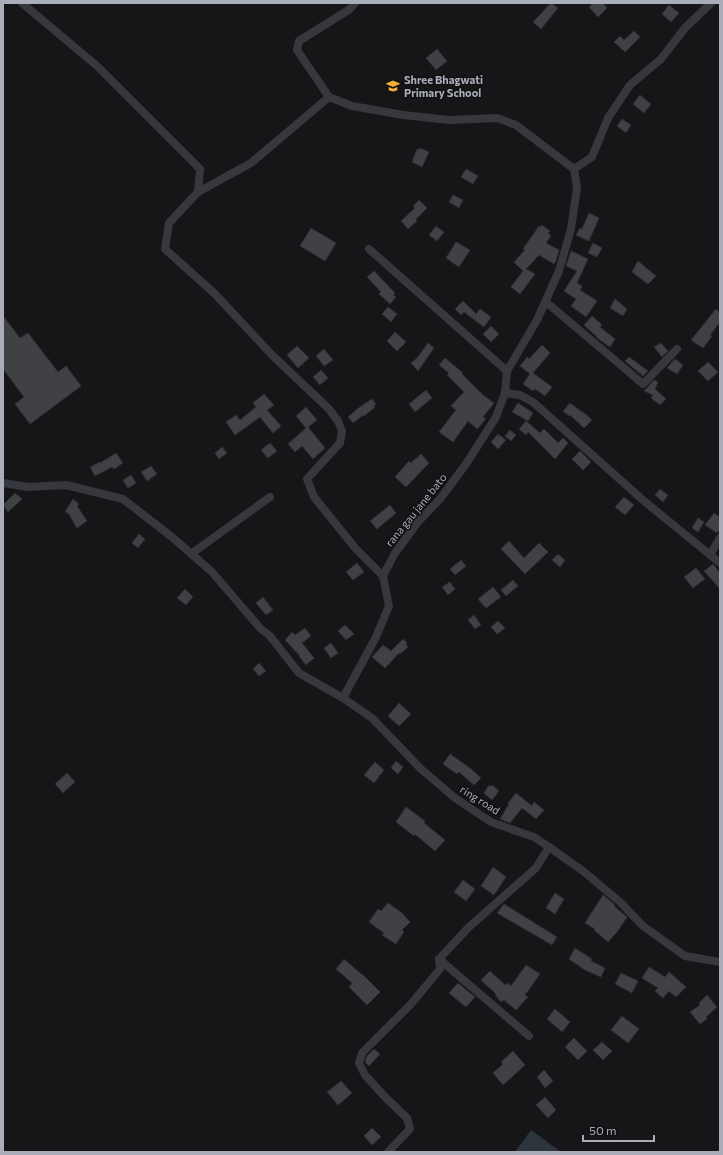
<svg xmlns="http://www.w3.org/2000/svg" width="723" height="1155" font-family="Commissioner,sans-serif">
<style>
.water{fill:#2c353c}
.building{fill:#404145;stroke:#303034}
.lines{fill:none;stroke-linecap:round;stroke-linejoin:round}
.minor{stroke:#37383d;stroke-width:8}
.labels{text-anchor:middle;stroke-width:3;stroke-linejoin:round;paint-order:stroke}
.poi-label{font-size:11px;font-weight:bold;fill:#a8adb8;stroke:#111113;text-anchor:start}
.street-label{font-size:11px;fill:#a8adb8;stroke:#111113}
</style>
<rect width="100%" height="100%" fill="#161618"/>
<polygon class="water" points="531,1130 561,1152 515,1152"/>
<g class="building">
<polygon points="551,3 558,8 541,29 533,22"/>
<polygon points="593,3 603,3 607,8 598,17 589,7"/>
<polygon points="669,5 679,13 671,22 662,14"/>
<polygon points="634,31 640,37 625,52 614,42 620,36 624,40"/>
<polygon points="437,49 447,61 436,70 426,58"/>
<polygon points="640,95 651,104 644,113 633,104"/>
<polygon points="622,119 631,125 626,133 617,126"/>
<polygon points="420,148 429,152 422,167 412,162 417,149 419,150"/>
<polygon points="466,169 478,176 473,184 461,177"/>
<polygon points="453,195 463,200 459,208 449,202"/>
<polygon points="419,200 427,208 416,219 417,221 408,229 401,221 415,208 413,206"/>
<polygon points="589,213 599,218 589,241 576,235 580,228 582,229"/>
<polygon points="542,225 550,231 548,233 551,236 546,243 559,250 556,261 554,264 539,255 526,269 535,274 520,294 511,287 523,271 514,262 525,250 523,249 539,226 540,227"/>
<polygon points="436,226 444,232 437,241 429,235"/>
<polygon points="311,228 336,243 325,261 300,246"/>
<polygon points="456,242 470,250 459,267 446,258"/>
<polygon points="593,243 602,248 597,257 588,253"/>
<polygon points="571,251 588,259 577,283 582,286 580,290 597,301 586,317 571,306 576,299 564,291 577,271 566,266"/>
<polygon points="638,261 656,276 648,284 632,272"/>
<polygon points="374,271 395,293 393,295 396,297 390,304 379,294 381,292 367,277"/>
<polygon points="615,299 627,309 623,316 610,308"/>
<polygon points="463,301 476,314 480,309 491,317 484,327 464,312 461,315 455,309"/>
<polygon points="388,307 397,314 391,322 382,314"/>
<polygon points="716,309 720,313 720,322 710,335 712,336 703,348 691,340"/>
<polygon points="3,316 20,338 28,333 58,372 66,366 81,386 30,424 15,404 24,397 3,369"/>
<polygon points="592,316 602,325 600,327 615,339 610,347 597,338 597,337 584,325"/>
<polygon points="491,326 499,334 491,342 483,334"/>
<polygon points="395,332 406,342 397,351 387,341"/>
<polygon points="428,343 434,348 418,371 411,363 417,358"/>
<polygon points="661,343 668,351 662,357 654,347"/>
<polygon points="542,345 550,353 533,373 552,387 545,396 535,389 533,391 523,384 530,374 520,366 527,357 529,359"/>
<polygon points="297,346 309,358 298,368 287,355"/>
<polygon points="324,349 333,360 324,366 316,356"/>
<polygon points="629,357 648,371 643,376 625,361"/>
<polygon points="445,358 463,373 462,374 483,395 494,403 483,417 486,419 477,429 468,421 453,442 439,432 456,410 451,406 464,392 447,375 449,373 439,365"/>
<polygon points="675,359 683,365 677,374 667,368"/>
<polygon points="708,362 718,372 708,381 698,371"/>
<polygon points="321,370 328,378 320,385 313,377"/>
<polygon points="654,380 658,382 655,389 666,399 660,405 651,398 653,395 644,391"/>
<polygon points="426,390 432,398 415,412 409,404"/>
<polygon points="264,394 274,405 267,410 281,426 273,433 260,417 235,435 226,422 236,415 240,420 256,407 253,403"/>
<polygon points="372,399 376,404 374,405 375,407 364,416 363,415 353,423 348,417 357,409"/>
<polygon points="518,403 533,413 528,421 512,412"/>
<polygon points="570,403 582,412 583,412 592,420 584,428 570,415 569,416 563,411"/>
<polygon points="306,407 317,420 308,427 325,448 313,459 302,446 295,452 288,444 306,428 296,416"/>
<polygon points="526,421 540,433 544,429 558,443 563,438 568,443 555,459 528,432 526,435 519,429"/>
<polygon points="510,430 516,435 511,441 505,436"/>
<polygon points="498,434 506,440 498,449 491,442"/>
<polygon points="270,443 277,451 268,458 261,450"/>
<polygon points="222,447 227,453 219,459 215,453"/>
<polygon points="580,451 591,462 583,470 572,459"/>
<polygon points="116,453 123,463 114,469 112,467 95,476 90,467 100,462 100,463"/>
<polygon points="421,454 429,463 406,487 395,477 409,461 411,463"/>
<polygon points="151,466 157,474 147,481 141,472"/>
<polygon points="131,475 136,483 128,488 123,480"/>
<polygon points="660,489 668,495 663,502 655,495"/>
<polygon points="15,493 22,499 8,512 3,505"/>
<polygon points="624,497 634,505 625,515 615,507"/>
<polygon points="73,499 79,504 77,506 87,521 77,528 69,514 65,512"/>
<polygon points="390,505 396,513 377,529 370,521"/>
<polygon points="714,513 720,517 720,529 717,533 705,525"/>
<polygon points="698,518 704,522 698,532 692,528"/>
<polygon points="139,534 145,539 138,548 132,543"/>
<polygon points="509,541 524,558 539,543 548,552 525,574 501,549"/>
<polygon points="558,554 565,560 560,567 552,560"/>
<polygon points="461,560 466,566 455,575 450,569"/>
<polygon points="357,563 364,572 353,580 346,572"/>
<polygon points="713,564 720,573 720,589 704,571"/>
<polygon points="696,568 705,579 693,588 684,577"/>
<polygon points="513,580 518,586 506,596 501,590"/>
<polygon points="450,582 455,589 448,595 442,587"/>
<polygon points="493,587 501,597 486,608 478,599"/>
<polygon points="185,589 193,597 186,605 177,598"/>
<polygon points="263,597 273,610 266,615 256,603"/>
<polygon points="474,615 481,625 475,629 468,620"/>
<polygon points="498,621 505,628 497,634 491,627"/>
<polygon points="345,625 354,634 346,640 338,631"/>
<polygon points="305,628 311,636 302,643 314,658 306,665 299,656 300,656 285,640 292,632 295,635"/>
<polygon points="403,639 407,643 406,645 408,647 400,654 399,653 385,668 372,657 383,645 391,651"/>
<polygon points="331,643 338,653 331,658 324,648"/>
<polygon points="259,663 266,671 259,676 253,669"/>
<polygon points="399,703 411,714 399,726 388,716"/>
<polygon points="450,754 470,768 481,778 474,785 459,772 457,774 443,764"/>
<polygon points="396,761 403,767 398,774 391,768"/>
<polygon points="375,762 384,770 374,783 364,775"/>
<polygon points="67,773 75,782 63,793 55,784"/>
<polygon points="489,785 491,787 492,785 499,791 492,800 484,793"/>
<polygon points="516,793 532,806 534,802 544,810 536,819 522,808 510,823 500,819 509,804 508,803"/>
<polygon points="406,807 425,821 424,823 445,840 435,851 415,834 414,836 396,822"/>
<polygon points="493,867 506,877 494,895 481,886"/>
<polygon points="463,880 475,889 466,901 454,892"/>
<polygon points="555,893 564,899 555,914 546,908"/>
<polygon points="603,895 615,905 614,906 627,917 617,932 608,942 594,930 595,929 585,923"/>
<polygon points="388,903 402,913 410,922 402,930 404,932 396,944 382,935 384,933 369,922 378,909 381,911"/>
<polygon points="504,904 557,937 552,945 497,913"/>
<polygon points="575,948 592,959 591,961 605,968 601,977 585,970 569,959"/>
<polygon points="344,959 361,974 362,974 380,992 367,1005 349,987 352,983 336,969"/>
<polygon points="526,965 540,974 525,995 528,997 516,1010 504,1000 501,1002 495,995 496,994 481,980 490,971 505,985 508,983 511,986"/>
<polygon points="649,967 665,977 669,972 686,987 676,997 669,991 663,998 655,991 658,988 642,978"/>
<polygon points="621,973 638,981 632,993 615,984"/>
<polygon points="458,983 475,997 466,1007 449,993"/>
<polygon points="707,995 717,1007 706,1017 707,1019 700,1024 690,1012 700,1005 699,1003"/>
<polygon points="555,1009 570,1022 562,1032 547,1019"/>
<polygon points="622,1016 639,1029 628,1043 611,1030"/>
<polygon points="574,1038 587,1051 578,1060 565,1047"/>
<polygon points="602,1042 612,1051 603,1060 593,1050"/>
<polygon points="374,1049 380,1054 369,1066 365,1062 367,1056"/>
<polygon points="513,1051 525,1065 503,1085 493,1073 503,1064 501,1062"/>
<polygon points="544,1070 553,1081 545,1088 537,1077"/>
<polygon points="341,1081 352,1093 338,1105 327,1092"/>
<polygon points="545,1097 556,1110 548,1118 536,1105"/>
<polygon points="372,1128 381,1137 372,1145 364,1136"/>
</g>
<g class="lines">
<g class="minor">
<polyline points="22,3 97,66 200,169 198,192 169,223 165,249 215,294 272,355 329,409 338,421 342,431 340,443 307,479 314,497 356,549 383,576"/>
<polyline points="329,97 297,50 299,41 350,9 355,3"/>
<polyline points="574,169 592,157 608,118 630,85 661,59 685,28 711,3"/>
<polyline points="198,192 251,163 329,97 352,106 403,115 449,120 497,118 516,125 574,169 577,188 571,229 559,271 537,320 507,371 505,393 496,417 466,464 440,499 418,522 395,553 383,576 389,606 376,637 343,698"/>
<polyline points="369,249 507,371"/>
<polyline points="546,302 643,384 677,349"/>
<polyline points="505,393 520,395 533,402 644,501 720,563"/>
<polyline points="3,483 28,487 66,485 123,499 172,537 212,572 260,628 270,636 299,673 343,698 372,718 421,769 455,798 491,822 534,837 549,847 583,871 620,902 643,926 685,956 720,962"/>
<polyline points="191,554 270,497"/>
<polyline points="710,555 720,538"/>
<polyline points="439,959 529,1036"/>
<polyline points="388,1152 410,1129 407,1118 385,1097 365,1075 359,1063 362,1053 411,1004 440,969 439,959 469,927 536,868 549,847"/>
</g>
</g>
<defs>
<g id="school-bare" transform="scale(1.08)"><path d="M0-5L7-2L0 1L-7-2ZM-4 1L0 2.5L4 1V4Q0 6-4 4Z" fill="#f2b134" stroke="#111113" stroke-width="2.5" paint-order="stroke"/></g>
</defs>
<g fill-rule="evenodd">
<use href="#school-bare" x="393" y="86"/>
</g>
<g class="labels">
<g class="poi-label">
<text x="404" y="84">Shree Bhagwati<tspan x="404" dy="13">Primary School</tspan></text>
</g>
<g class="street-label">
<text transform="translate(416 510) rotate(-51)" y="4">rana gau jane bato</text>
<text transform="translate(480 800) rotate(32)" y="4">ring road</text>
</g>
</g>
<rect width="723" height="1155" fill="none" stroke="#a8adb8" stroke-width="8"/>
<path d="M583 1135v6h71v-6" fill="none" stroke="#a8adb8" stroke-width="2"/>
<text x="589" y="1135" font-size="12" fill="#a8adb8" stroke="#111113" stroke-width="3" paint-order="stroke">50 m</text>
</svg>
